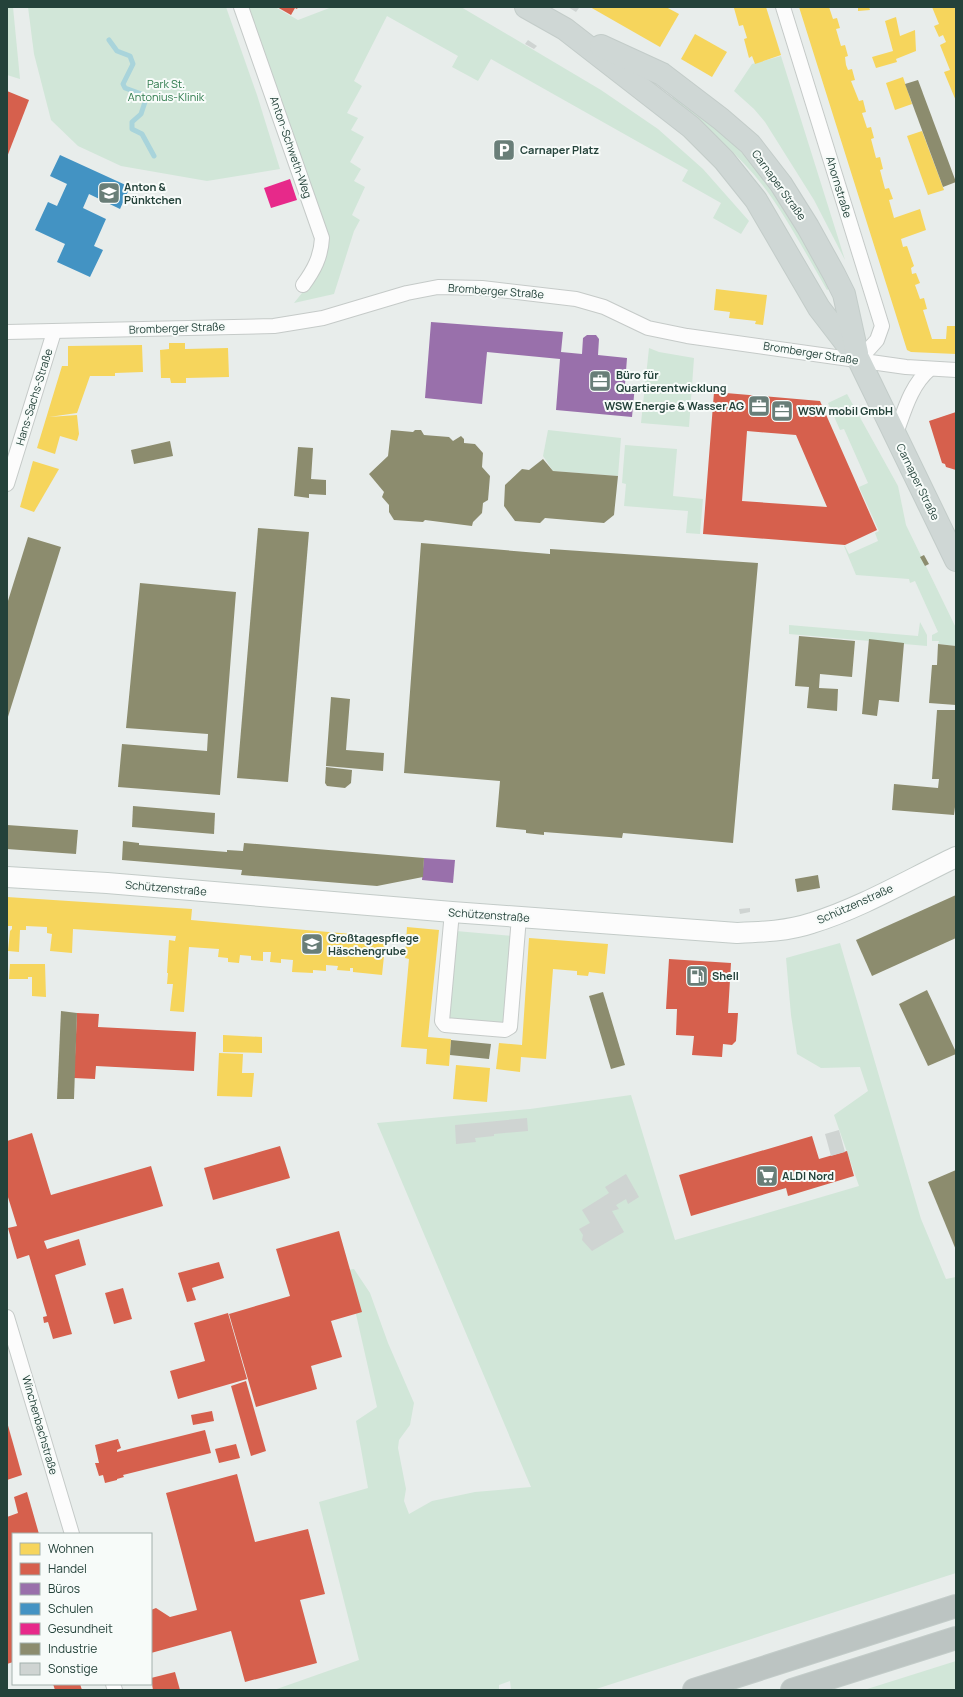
<svg xmlns="http://www.w3.org/2000/svg" width="963" height="1697" font-family="Manrope,sans-serif">
<style>
.green{fill:#d1e6d8}
.homes{fill:#f6d55c}
.shops{fill:#d6604d;fill-rule:evenodd}
.offices{fill:#9970ab}
.schools{fill:#4393c3}
.health{fill:#e7298a}
.industry{fill:#8c8c6e}
.lines{fill:none;stroke-linecap:round;stroke-linejoin:round}
.stream{stroke:#a9d4db;stroke-width:5}
.building{fill:#cfd4d2}
.street-casing{stroke:#c5cac8;stroke-width:16}
.secondary-casing{stroke:#c3cbc8;stroke-width:22}
.primary-casing{stroke:#c3ccc9;stroke-width:24}
.highway-casing{stroke:#c3ccc9;stroke-width:24}
.street{stroke:#fcfcfc;stroke-width:14}
.secondary{stroke:#fcfcfc;stroke-width:20}
.primary{stroke:#cfd7d5;stroke-width:22}
.highway{stroke:#bcc4c2;stroke-width:22}
.labels{text-anchor:middle;stroke-width:4;stroke-linejoin:round;paint-order:stroke}
.park-label{font-size:11px;fill:#2d7a4b;stroke:#f7fbf9}
.street-label{font-size:11px;fill:#24423a;stroke:#f7fbf9}
.poi-label{font-size:11px;font-weight:bold;fill:#24423a;stroke:#f7fbf9;text-anchor:start}
</style>
<rect width="100%" height="100%" fill="#e8edeb"/>
<g class="green">
<polygon points="7,7 13,7 20,79 7,75"/>
<polygon points="28,7 226,7 257,95 280,169 207,181 121,166 78,146 51,120 34,54"/>
<polygon points="248,7 275,7 298,20 332,7 461,7 601,90 658,129 703,169 749,221 741,234 713,218 721,203 682,181 688,170 491,59 478,81 452,67 458,56 387,16 354,81 362,86 347,113 358,118 351,130 364,137 350,162 361,169 354,181 365,187 352,215 360,220 354,231 334,294 294,303 306,288 326,253"/>
<polygon points="781,56 845,260 814,200 765,122 754,109 734,91 752,64"/>
<path d="M674 95C710 122 747 152 773 190 795 221 813 255 832 287L827 290C809 259 792 227 772 198 745 159 708 128 672 99Z"/>
<polygon points="649,348 659,352 694,358 689,427 641,423"/>
<polygon points="847,394 898,486 906,525 956,628 956,646 938,644 939,641 932,641 932,635 938,632 915,581 910,583 909,579 856,575 844,546 845,546 849,554 878,541 875,533 879,531 859,487 868,483 844,429 840,430 828,403"/>
<polygon points="548,430 621,438 618,476 553,471 543,456"/>
<polygon points="625,445 677,449 673,496 703,499 700,534 686,533 688,511 624,506 626,484 622,483"/>
<polygon points="920,622 927,635 927,646 789,634 789,625 918,636"/>
<polygon points="456,931 512,936 503,1023 451,1020 449,1018"/>
<polygon points="840,943 921,1219 946,1279 956,1277 956,1573 593,1690 511,1690 510,1681 499,1685 499,1690 274,1690 359,1660 319,1502 368,1488 356,1421 377,1407 346,1270 354,1269 370,1293 388,1343 414,1403 410,1425 399,1440 398,1448 406,1489 404,1501 409,1514 432,1501 475,1492 531,1487 377,1123 530,1109 631,1095 675,1240 859,1186 834,1115 868,1091 860,1067 821,1068 797,1054 791,1015 786,958"/>
<polygon points="956,1661 956,1690 864,1690"/>
</g>
<g class="homes">
<polygon points="590,7 666,7 679,14 660,47"/>
<polygon points="736,7 766,7 781,55 755,64 752,56 749,58 744,39 747,38 743,25 739,26 734,8"/>
<polygon points="799,7 829,7 833,19 837,18 840,28 836,29 841,46 845,45 848,56 845,57 846,65 848,70 852,69 855,80 851,81 859,101 863,100 866,112 862,113 867,128 871,127 874,138 871,139 876,158 880,157 883,169 880,170 885,189 889,188 893,199 889,200 894,218 920,209 926,230 901,239 903,247 907,246 914,266 911,268 912,274 916,273 920,283 915,285 920,299 924,298 927,309 923,310 932,339 946,339 947,326 956,326 956,354 911,352 907,350"/>
<polygon points="858,7 869,7 870,10 858,11"/>
<polygon points="932,7 956,7 956,101 944,72 950,70 940,45 946,42 943,35 939,37 934,26 939,24"/>
<polygon points="896,17 900,36 915,30 916,51 896,59 897,62 876,68 872,57 893,51 885,21"/>
<polygon points="695,34 727,52 712,77 681,59"/>
<polygon points="903,77 912,104 895,110 886,83"/>
<polygon points="922,131 944,190 928,195 907,136"/>
<polygon points="716,289 767,295 763,325 755,324 756,321 729,318 730,312 714,310"/>
<polygon points="169,343 185,343 185,349 228,348 229,377 186,378 186,383 171,383 170,378 161,378 160,350 169,349"/>
<polygon points="142,345 143,372 115,373 115,376 90,376 77,413 49,417 77,415 79,434 77,441 60,436 55,454 37,448 62,366 68,366 68,346"/>
<polygon points="33,461 59,469 34,512 20,507"/>
<polygon points="7,897 192,909 191,920 386,937 382,975 353,972 353,968 350,968 350,971 337,970 338,966 326,965 326,971 313,970 313,973 292,972 293,960 281,959 281,963 270,962 271,952 263,952 263,961 251,960 251,956 240,955 239,963 228,962 228,958 218,957 219,949 189,947 184,1012 170,1011 173,984 167,984 168,973 167,973 169,940 175,941 176,936 73,929 72,953 50,951 52,934 47,933 47,927 26,926 26,930 20,930 19,952 8,951 10,931 12,929 12,926 7,926"/>
<polygon points="407,927 439,930 428,1037 451,1039 449,1066 426,1064 427,1049 401,1047 409,959 405,958"/>
<polygon points="529,938 608,944 605,974 589,972 588,976 577,975 577,971 553,969 546,1059 521,1057 520,1072 496,1069 499,1043 522,1045"/>
<polygon points="10,964 45,964 46,997 32,996 32,977 28,977 28,979 9,979"/>
<polygon points="223,1035 262,1037 262,1053 223,1052"/>
<polygon points="219,1053 243,1054 242,1073 254,1073 252,1097 217,1096"/>
<polygon points="456,1065 490,1068 487,1102 453,1099"/>
</g>
<g class="shops">
<polygon points="277,7 298,7 297,9 295,8 291,15"/>
<polygon points="7,91 29,100 7,157"/>
<path d="M714 392 820 401 877 530 845 545 703 534ZM747 431 796 435 827 507 742 501Z"/>
<polygon points="956,412 956,470 946,467 945,464 942,463 929,421"/>
<polygon points="669,959 731,963 728,1013 738,1013 736,1041 732,1045 723,1044 722,1057 692,1055 694,1036 676,1035 677,1009 666,1009"/>
<polygon points="77,1013 99,1014 98,1027 196,1032 194,1071 96,1066 95,1079 74,1078"/>
<polygon points="32,1133 51,1195 151,1166 163,1206 44,1241 47,1249 79,1239 86,1265 55,1275 72,1334 53,1339 48,1322 44,1323 43,1317 47,1316 29,1255 17,1259 8,1228 17,1226 7,1194 7,1141"/>
<polygon points="812,1136 819,1159 847,1151 854,1176 788,1196 786,1188 691,1216 679,1175"/>
<polygon points="280,1146 290,1178 213,1200 204,1168"/>
<polygon points="339,1231 362,1312 331,1321 342,1357 311,1366 317,1389 256,1407 229,1314 290,1296 276,1249"/>
<polygon points="219,1262 224,1278 192,1288 196,1300 187,1302 178,1273"/>
<polygon points="123,1288 132,1319 114,1324 105,1293"/>
<polygon points="228,1313 247,1379 178,1399 170,1371 205,1361 194,1323"/>
<polygon points="246,1381 266,1451 251,1456 231,1386"/>
<polygon points="212,1411 214,1421 193,1425 191,1415"/>
<polygon points="7,1422 22,1475 7,1480"/>
<polygon points="205,1430 211,1453 123,1475 124,1477 117,1479 117,1480 105,1483 103,1475 99,1476 95,1463 99,1463 95,1445 118,1439 121,1448 117,1450 117,1452"/>
<polygon points="236,1444 240,1458 219,1463 215,1449"/>
<polygon points="237,1474 255,1542 308,1529 325,1594 300,1600 317,1663 245,1682 231,1631 151,1653 151,1610 156,1608 170,1617 197,1610 166,1493"/>
<polygon points="27,1492 39,1534 13,1534 13,1662 7,1664 7,1517 18,1513 14,1497"/>
<polygon points="175,1672 180,1690 153,1690 151,1678"/>
<polygon points="53,1684 80,1684 82,1690 55,1690"/>
</g>
<g class="offices">
<polygon points="431,322 563,332 561,352 582,354 583,338 587,335 596,335 599,339 598,355 627,358 625,384 635,385 632,417 556,410 560,359 487,352 482,404 425,398"/>
<polygon points="424,858 455,860 453,883 422,880"/>
</g>
<polygon class="schools" points="60,155 130,187 120,209 89,194 83,208 106,219 94,246 103,250 90,277 57,262 65,244 35,230 48,202 57,206 67,184 50,176"/>
<polygon class="health" points="290,179 297,200 271,208 264,188"/>
<g class="industry">
<polygon points="918,80 956,182 943,187 905,84"/>
<polygon points="391,430 413,432 415,430 421,430 424,435 449,437 453,441 461,436 464,439 464,443 475,444 483,453 482,467 490,476 488,500 483,503 482,513 473,522 472,526 425,520 423,522 394,520 389,512 389,505 382,497 384,492 369,474 388,456"/>
<polygon points="170,441 173,456 134,464 131,450"/>
<polygon points="298,447 313,448 311,479 326,480 326,495 309,494 309,498 294,496"/>
<polygon points="543,459 553,471 618,476 614,515 604,523 545,518 540,523 515,521 504,506 505,485 522,469 529,470"/>
<polygon points="258,528 309,532 288,782 237,778"/>
<polygon points="28,537 61,547 7,720 7,604"/>
<polygon points="421,543 550,554 550,549 758,563 733,843 623,833 622,838 544,832 544,835 526,833 526,830 496,827 500,781 404,773"/>
<polygon points="924,555 929,564 925,566 920,557"/>
<polygon points="140,583 236,592 220,795 118,787 122,744 207,751 208,734 126,728"/>
<polygon points="799,636 855,641 852,677 820,674 819,688 838,689 837,711 807,708 809,687 795,686"/>
<polygon points="869,639 904,643 899,702 879,700 877,716 862,714"/>
<polygon points="938,644 956,646 956,705 929,703 932,665 937,665"/>
<polygon points="331,697 350,699 346,750 384,753 383,771 326,766"/>
<polygon points="937,710 956,710 956,799 954,815 892,810 894,784 938,788 939,779 932,779"/>
<polygon points="326,767 352,770 351,783 345,788 327,786 325,783"/>
<polygon points="133,806 215,813 214,834 132,827"/>
<polygon points="7,825 78,830 76,854 7,849"/>
<polygon points="123,841 139,843 139,845 227,852 227,850 243,851 244,843 424,858 423,877 377,886 241,875 242,870 122,860"/>
<polygon points="818,875 820,888 797,892 795,879"/>
<polygon points="956,895 956,938 872,976 856,940"/>
<polygon points="927,990 956,1052 956,1054 928,1066 899,1004"/>
<polygon points="603,992 625,1065 611,1069 589,996"/>
<polygon points="61,1011 77,1013 74,1099 57,1099"/>
<polygon points="451,1040 491,1044 489,1059 450,1055"/>
<polygon points="956,1170 956,1250 928,1182"/>
</g>
<g class="lines">
<polyline class="stream" points="109,40 117,51 130,56 133,64 123,84 125,88 147,96 141,114 132,122 132,129 142,134 154,156"/>
</g>
<g class="building">
<polygon points="568,7 577,7 579,8 576,12"/>
<polygon points="528,40 537,46 534,49 525,44"/>
<polygon points="750,908 750,912 740,914 739,909"/>
<polygon points="527,1118 528,1131 494,1134 494,1136 475,1138 476,1142 456,1144 455,1125"/>
<polygon points="839,1130 845,1152 831,1156 825,1134"/>
<polygon points="626,1174 639,1197 628,1204 626,1199 616,1205 619,1209 612,1211 624,1232 592,1251 582,1240 583,1235 579,1229 590,1223 582,1210 609,1193 605,1187"/>
</g>
<g class="lines">
<g class="street-casing">
<g id="street">
<path d="M241 7 322 238C321 257 314 270 303 285"/>
<polyline points="783,7 882,326 877,340 859,360"/>
<polyline points="7,332 274,326 323,318 407,293 438,287 482,288 576,299 604,307 648,328 687,336 906,367 956,370"/>
<path d="M895 436C904 412 910 386 930 369"/>
<polyline points="7,484 54,332"/>
<polyline points="452,912 442,1021 445,1025 505,1030 510,1027 519,917"/>
<polyline points="7,1317 72,1534"/>
<polyline points="113,1684 115,1690"/>
</g>
</g>
<g class="secondary-casing">
<path id="secondary" d="M7 877 107 883 452 912 737 933C762 932 788 931 812 923 861 908 910 879 956 857"/>
</g>
<g class="primary-casing">
<g id="primary">
<polyline points="526,7 565,29 691,127 724,160 756,200 819,308 859,360 956,560"/>
<polyline points="601,46 662,74 721,119 750,144 781,184 808,227 834,274 844,294 857,353"/>
</g>
</g>
<g class="highway-casing">
<g id="highway">
<polyline points="694,1690 956,1606"/>
<polyline points="792,1690 956,1638"/>
</g>
</g>
<use href="#street" class="street"/>
<use href="#secondary" class="secondary"/>
<use href="#primary" class="primary"/>
<use href="#highway" class="highway"/>
</g>
<defs>
<g id="parking-square" transform="scale(1.15)"><rect x="-9" y="-9" width="18" height="18" rx="4" fill="#697e78" stroke="#f7fbf9"/><path d="M-3.5-5.5H1a3.5 3.5 0 0 1 0 7H-1V5.5H-3.5ZM-1-3.4V-.6H.8a1.4 1.4 0 0 0 0-2.8Z" fill="#fff"/></g>
<g id="school-square" transform="scale(1.15)"><rect x="-9" y="-9" width="18" height="18" rx="4" fill="#697e78" stroke="#f7fbf9"/><path d="M0-5L7-2L0 1L-7-2ZM-4 1L0 2.5L4 1V4Q0 6-4 4Z" fill="#fff"/></g>
<g id="office-square" transform="scale(1.15)"><rect x="-9" y="-9" width="18" height="18" rx="4" fill="#697e78" stroke="#f7fbf9"/><path d="M-6-3h4V-5.5h4V-3h4V5H-6ZM-1-4.5V-3h2v-1.5ZM-6 0V1H6V0Z" fill="#fff"/></g>
<g id="fuel-square" transform="scale(1.15)"><rect x="-9" y="-9" width="18" height="18" rx="4" fill="#697e78" stroke="#f7fbf9"/><path d="M-5.5-6h7V0h2V4h1.3V-2.5L3-4.5l.8-.8L6-3V5H2.5V1h-1V6h-7ZM-4.2-4.7v3.2H.2V-4.7Z" fill="#fff"/></g>
<g id="supermarket-square" transform="scale(1.15)"><rect x="-9" y="-9" width="18" height="18" rx="4" fill="#697e78" stroke="#f7fbf9"/><path d="M-6-5.5h2.5l.6 2H6L4.5 2H-2.5L-4.4-4H-6ZM-1.5 3.2a1.3 1.3 0 1 0 .1 0ZM3 3.2a1.3 1.3 0 1 0 .1 0Z" fill="#fff"/></g>
</defs>
<g fill-rule="evenodd">
<use href="#parking-square" x="504" y="150"/>
<use href="#school-square" x="109" y="193"/>
<use href="#office-square" x="600" y="381"/>
<use href="#office-square" x="759" y="406"/>
<use href="#office-square" x="782" y="411"/>
<use href="#school-square" x="312" y="944"/>
<use href="#fuel-square" x="697" y="976"/>
<use href="#supermarket-square" x="767" y="1176"/>
</g>
<g class="labels">
<g class="park-label">
<text x="166" y="88">Park St.<tspan x="166" dy="13">Antonius-Klinik</tspan></text>
</g>
<g class="street-label">
<text transform="translate(291 147) rotate(71)" y="4">Anton-Schweth-Weg</text>
<text transform="translate(779 185) rotate(54)" y="4">Carnaper Straße</text>
<text transform="translate(839 187) rotate(73)" y="4">Ahornstraße</text>
<text transform="translate(496 291) rotate(4)" y="4">Bromberger Straße</text>
<text transform="translate(177 328) rotate(-2)" y="4">Bromberger Straße</text>
<text transform="translate(811 353) rotate(9)" y="4">Bromberger Straße</text>
<text transform="translate(34 397) rotate(-73)" y="4">Hans-Sachs-Straße</text>
<text transform="translate(918 482) rotate(64)" y="4">Carnaper Straße</text>
<text transform="translate(166 888) rotate(5)" y="4">Schützenstraße</text>
<text transform="translate(855 904) rotate(-24)" y="4">Schützenstraße</text>
<text transform="translate(489 915) rotate(4)" y="4">Schützenstraße</text>
<text transform="translate(40 1425) rotate(74)" y="4">Winchenbachstraße</text>
</g>
<g class="poi-label">
<text x="520" y="154">Carnaper Platz</text>
<text x="124" y="191">Anton &amp;<tspan x="124" dy="13">Pünktchen</tspan></text>
<text x="616" y="379">Büro für<tspan x="616" dy="13">Quartierentwicklung</tspan></text>
<text x="744" y="410" text-anchor="end">WSW Energie &amp; Wasser AG</text>
<text x="798" y="415">WSW mobil GmbH</text>
<text x="328" y="942">Großtagespflege<tspan x="328" dy="13">Häschengrube</tspan></text>
<text x="712" y="980">Shell</text>
<text x="782" y="1180">ALDI Nord</text>
</g>
</g>
<rect width="963" height="1697" fill="none" stroke="#24423a" stroke-width="16"/>
<rect x="12" y="1533" width="140" height="152" fill="#f7fbf9" stroke="#a3b1ad"/>
<rect x="20" y="1543" width="20" height="12" fill="#f6d55c" stroke="#a3b1ad"/>
<text x="48" y="1553" font-size="12" fill="#24423a">Wohnen</text>
<rect x="20" y="1563" width="20" height="12" fill="#d6604d" stroke="#a3b1ad"/>
<text x="48" y="1573" font-size="12" fill="#24423a">Handel</text>
<rect x="20" y="1583" width="20" height="12" fill="#9970ab" stroke="#a3b1ad"/>
<text x="48" y="1593" font-size="12" fill="#24423a">Büros</text>
<rect x="20" y="1603" width="20" height="12" fill="#4393c3" stroke="#a3b1ad"/>
<text x="48" y="1613" font-size="12" fill="#24423a">Schulen</text>
<rect x="20" y="1623" width="20" height="12" fill="#e7298a" stroke="#a3b1ad"/>
<text x="48" y="1633" font-size="12" fill="#24423a">Gesundheit</text>
<rect x="20" y="1643" width="20" height="12" fill="#8c8c6e" stroke="#a3b1ad"/>
<text x="48" y="1653" font-size="12" fill="#24423a">Industrie</text>
<rect x="20" y="1663" width="20" height="12" fill="#cfd4d2" stroke="#a3b1ad"/>
<text x="48" y="1673" font-size="12" fill="#24423a">Sonstige</text>
</svg>
